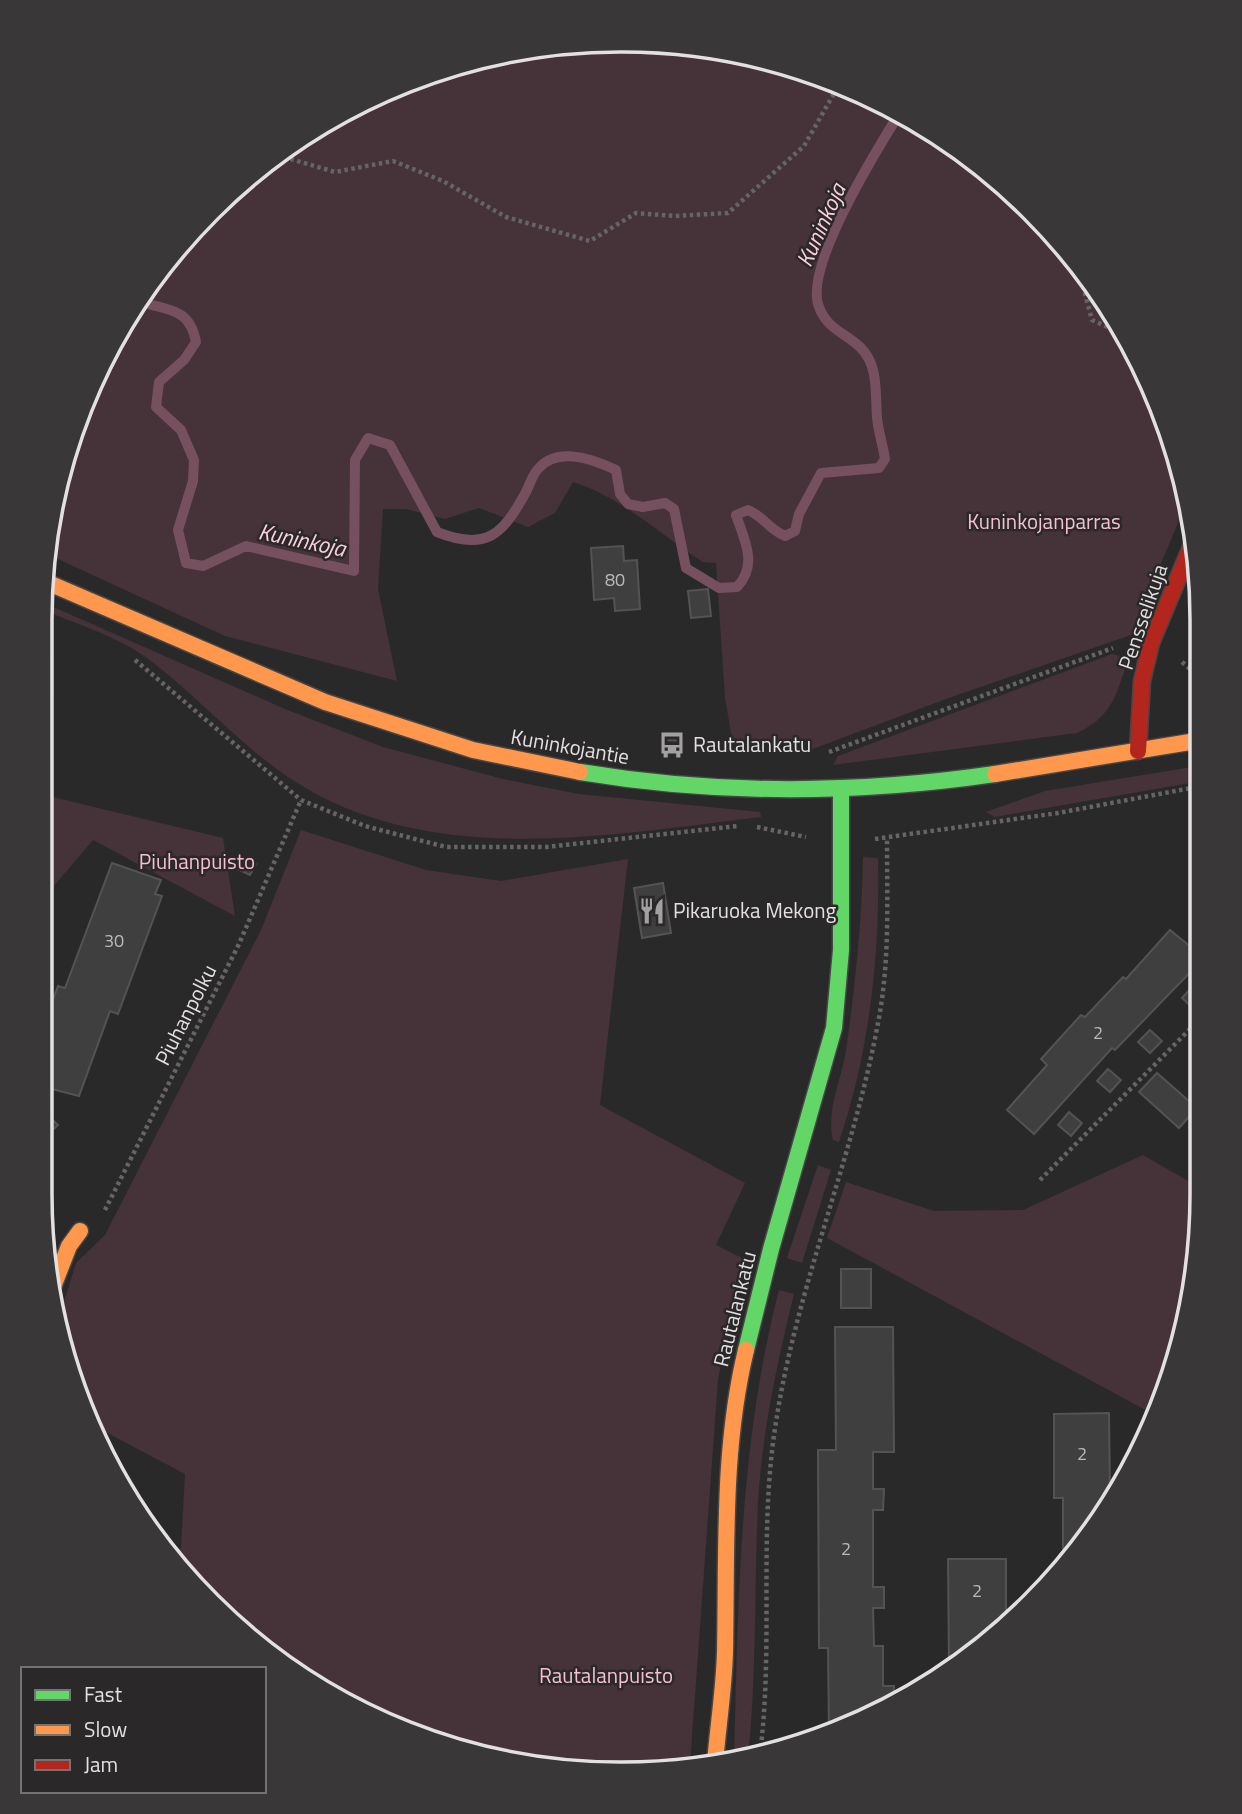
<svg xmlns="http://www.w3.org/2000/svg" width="1242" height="1814" font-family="'Titillium Web',sans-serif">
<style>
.green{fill:#463239}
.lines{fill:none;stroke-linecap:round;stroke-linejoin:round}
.stream{stroke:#76505e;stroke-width:10}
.building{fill:#403f40;stroke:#545353;stroke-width:2}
.fast-casing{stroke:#474646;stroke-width:19}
.slow-casing{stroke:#474646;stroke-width:19}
.jam-casing{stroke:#474646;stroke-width:19}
.path{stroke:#666464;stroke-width:4.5;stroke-dasharray:3.5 3.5;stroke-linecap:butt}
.fast{stroke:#63d668;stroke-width:16}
.slow{stroke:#ff974d;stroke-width:16}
.jam{stroke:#b3261e;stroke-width:16}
.labels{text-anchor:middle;stroke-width:5;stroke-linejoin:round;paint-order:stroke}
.number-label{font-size:18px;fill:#bab8b9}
.park-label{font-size:21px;fill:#f8bed1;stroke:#2b2829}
.street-label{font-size:21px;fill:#e2e0e1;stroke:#2b2829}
.poi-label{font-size:21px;fill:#e2e0e1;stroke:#2b2829;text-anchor:start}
.water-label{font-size:23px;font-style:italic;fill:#fbcfdd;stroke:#2b2829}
.rim{fill:none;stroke:#e2e0e1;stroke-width:3.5}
</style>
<rect width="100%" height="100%" fill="#2a2929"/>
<g class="green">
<path d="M621 40 735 51 844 85 944 138 1032 211 1142 364 1188 499 1131 635 946 699 810 750 732 738 725 698 716 563 703 562C659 534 623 498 573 482L555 513 528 527 479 508 445 519 406 509H383L378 589 397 681 225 636 47 554 51 508 118 331 211 210 299 138 399 84 508 51Z"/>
<path d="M42 602 285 709 383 747 503 779 579 794 760 812 761 817C608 835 431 869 294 781 240 746 198 696 147 658 117 636 76 624 41 609Z"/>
<path d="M1112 654 1129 658C1116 693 1114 716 1077 733L833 765 838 756Z"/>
<polygon points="1198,766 1202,768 1202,778 1196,782 995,817 986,812 1045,791"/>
<polygon points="40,794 223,838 235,916 93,840 40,902"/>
<polygon points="301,830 426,870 501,881 628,859 600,1105 745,1183 716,1245 742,1258 718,1380 690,1764 546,1769 398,1729 238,1630 172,1554 181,1548 185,1474 98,1428 60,1344 57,1324 76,1263 105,1235 261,930"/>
<path d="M863 857 878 858C880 956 870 1049 839 1142L833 1140C826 1111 841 1080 846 1051 855 986 862 923 863 857Z"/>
<polygon points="1143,1155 1202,1189 1191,1307 1151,1428 1151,1413 827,1238 846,1182 934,1211 1023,1210"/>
<polygon points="818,1165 831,1170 802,1263 787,1258"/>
<path d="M779 1290 794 1294C777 1363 762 1433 758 1503 754 1588 757 1673 748 1758L734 1763C738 1604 739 1444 779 1290Z"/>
</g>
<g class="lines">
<path class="stream" d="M140 302C168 310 190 308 196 342L184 360 159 382 156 407 181 430 194 460 193 481 178 530 186 563 203 566 246 546 354 571 355 460 368 438 390 445 437 532C487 552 503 534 526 492 530 484 533 473 539 468 558 446 595 460 616 470L620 494 628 504 643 507 665 503 674 509 686 568 719 588 737 587C758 565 745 541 736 515L748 510C767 519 768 529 785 536L795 531 799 514 821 473 879 468 885 459C883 445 878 431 877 417 875 394 879 365 860 347 844 332 827 329 819 307 803 268 876 151 899 114"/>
</g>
<g class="building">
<polygon points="623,546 624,561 637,560 640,609 615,611 614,598 594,600 591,548"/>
<polygon points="708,589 711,616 691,618 688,591"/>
<polygon points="664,732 684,733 683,741 664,740"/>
<polygon points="238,856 256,864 250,875 233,867"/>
<polygon points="112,863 161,880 155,894 162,896 118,1014 110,1011 79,1096 40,1086 40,1035 58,986 65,988"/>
<polygon points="663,883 671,933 642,938 634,888"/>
<polygon points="1170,930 1202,956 1202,960 1115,1050 1112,1048 1034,1134 1007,1110 1047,1065 1041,1059 1081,1015 1085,1017 1123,977 1126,979"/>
<polygon points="1193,986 1202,993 1202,1001 1194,1009 1182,998"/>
<polygon points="1150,1030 1162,1041 1150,1053 1138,1042"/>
<polygon points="1108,1069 1121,1080 1110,1092 1097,1081"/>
<polygon points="1157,1073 1197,1108 1179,1128 1139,1092"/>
<polygon points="40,1108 58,1125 40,1142"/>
<polygon points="1069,1112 1082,1123 1071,1136 1058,1125"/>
<polygon points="1202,1114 1202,1138 1189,1127"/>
<rect x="841" y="1269" width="30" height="39"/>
<polygon points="835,1327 893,1327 894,1452 873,1452 873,1489 884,1489 883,1510 873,1510 873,1587 884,1587 884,1608 873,1608 874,1646 883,1646 883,1686 894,1686 893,1703 883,1707 878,1714 829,1730 828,1648 819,1648 818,1450 836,1450"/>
<polygon points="1109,1413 1110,1494 1115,1494 1104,1516 1063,1565 1063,1498 1054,1498 1054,1414"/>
<polygon points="948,1559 1006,1559 1006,1622 949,1663"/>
</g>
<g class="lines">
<g class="fast-casing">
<g id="fast">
<path d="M580 772C718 795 857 794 995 774"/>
<polyline points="746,1350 771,1249 834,1028 841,950 841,788"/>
</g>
</g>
<g class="slow-casing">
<g id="slow">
<polyline points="44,581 325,702 473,750 580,772"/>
<polyline points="995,774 1202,740"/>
<polyline points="53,1287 69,1246 80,1231"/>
<path d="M715 1763C718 1726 724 1689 725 1652 727 1551 722 1449 746 1350"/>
</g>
</g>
<g class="jam-casing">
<polyline id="jam" points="1138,751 1142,681 1151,643 1194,540"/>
</g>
<g class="path">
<polyline points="277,155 335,172 393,161 443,181 506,217 590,241 636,213 674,216 728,213 804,146 840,83"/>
<polyline points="1081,279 1092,320 1119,332"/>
<polyline points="135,660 301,800 365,826 446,847 546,847 738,826"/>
<polyline points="1182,662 1190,669 1202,699"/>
<polyline points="829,752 1113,648"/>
<polyline points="757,827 806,837"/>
<polyline points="875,839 1058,813 1202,786"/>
<polyline points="1040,1180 1202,1017"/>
<polyline points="105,1210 239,944 301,800"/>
<path d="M760 1754C774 1644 758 1532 776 1422 797 1286 853 1158 878 1023 890 962 887 900 887 839"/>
</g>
<use href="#fast" class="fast"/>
<use href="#slow" class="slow"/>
<use href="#jam" class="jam"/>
</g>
<defs>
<g id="bus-bare" transform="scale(2.1)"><path d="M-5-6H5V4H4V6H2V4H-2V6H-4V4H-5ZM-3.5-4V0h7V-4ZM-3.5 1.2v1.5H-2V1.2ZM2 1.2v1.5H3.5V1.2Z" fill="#a2a0a1" stroke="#2b2829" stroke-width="2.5" paint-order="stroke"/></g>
<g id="restaurant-bare" transform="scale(2.1)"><path d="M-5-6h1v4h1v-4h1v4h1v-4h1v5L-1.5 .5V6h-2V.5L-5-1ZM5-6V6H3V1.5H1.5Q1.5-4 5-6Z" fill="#a2a0a1" stroke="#2b2829" stroke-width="2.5" paint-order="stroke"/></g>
</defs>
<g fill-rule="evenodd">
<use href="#bus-bare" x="672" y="745"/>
<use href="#restaurant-bare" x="652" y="911"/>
</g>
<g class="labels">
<g class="number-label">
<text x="615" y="586">80</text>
<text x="114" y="947">30</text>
<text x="1098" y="1039">2</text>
<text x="1082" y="1460">2</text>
<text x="846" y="1555">2</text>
<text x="977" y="1597">2</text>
</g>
<g class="park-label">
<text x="1044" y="529">Kuninkojanparras</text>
<text x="197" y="869">Piuhanpuisto</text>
<text x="606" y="1683">Rautalanpuisto</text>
</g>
<g class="street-label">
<text transform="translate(1143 617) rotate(-71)" y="7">Pensselikuja</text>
<text transform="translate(570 747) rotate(10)" y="7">Kuninkojantie</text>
<text transform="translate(186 1015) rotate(-63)" y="7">Piuhanpolku</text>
<text transform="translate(735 1309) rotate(-76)" y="7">Rautalankatu</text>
</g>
<g class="poi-label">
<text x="693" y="752">Rautalankatu</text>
<text x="673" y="918">Pikaruoka Mekong</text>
</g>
<g class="water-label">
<text transform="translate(821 225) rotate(-66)" y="8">Kuninkoja</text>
<text transform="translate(302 540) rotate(12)" y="8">Kuninkoja</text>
</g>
</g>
<path d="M0 0H1242V1814H0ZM620 52H622A568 568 0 0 1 1190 620V1194A568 568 0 0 1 622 1762H620A568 568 0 0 1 52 1194V620A568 568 0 0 1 620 52Z" fill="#3a3738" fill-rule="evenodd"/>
<path class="rim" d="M620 52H622A568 568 0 0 1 1190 620V1194A568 568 0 0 1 622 1762H620A568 568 0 0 1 52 1194V620A568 568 0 0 1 620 52Z"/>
<rect x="21" y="1667" width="245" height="126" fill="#2b2829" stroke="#747273" stroke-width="2"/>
<rect x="35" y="1690" width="35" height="10" fill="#63d668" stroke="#747273" stroke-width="2"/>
<text x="84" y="1702" font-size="21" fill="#e2e0e1">Fast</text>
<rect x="35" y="1725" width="35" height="10" fill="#ff974d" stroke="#747273" stroke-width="2"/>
<text x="84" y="1737" font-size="21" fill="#e2e0e1">Slow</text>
<rect x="35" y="1760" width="35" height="10" fill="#b3261e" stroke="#747273" stroke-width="2"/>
<text x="84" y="1772" font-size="21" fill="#e2e0e1">Jam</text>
</svg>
